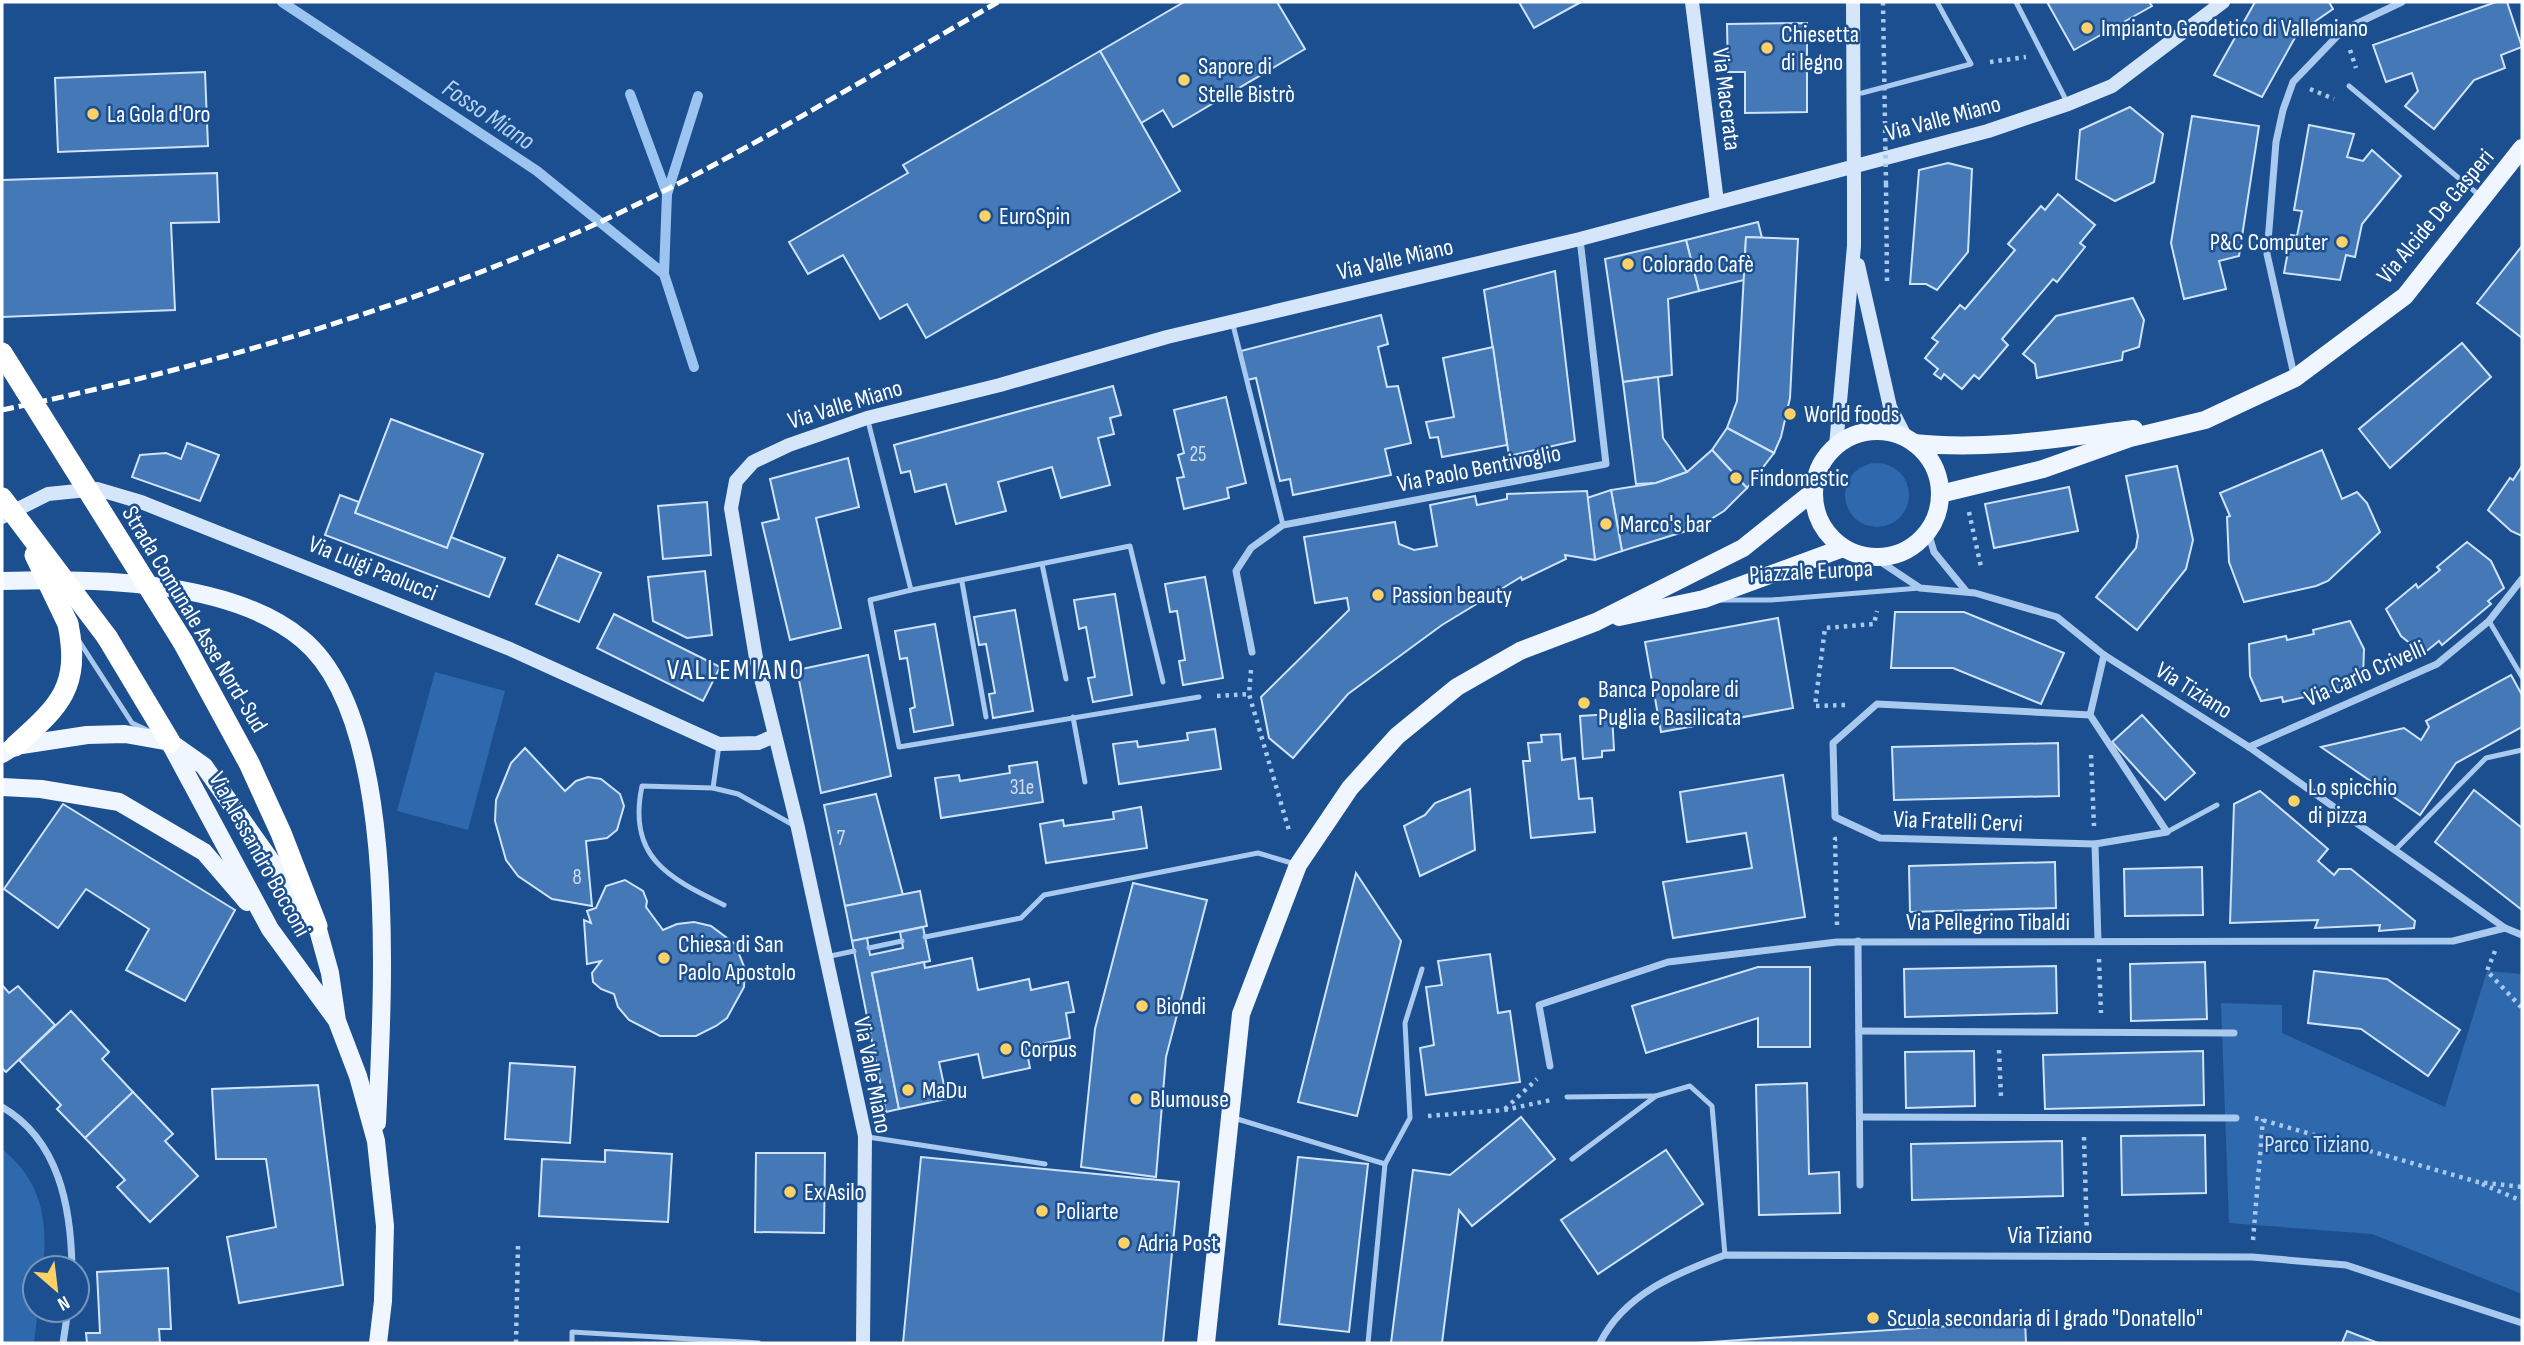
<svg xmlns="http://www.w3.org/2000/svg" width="2524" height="1345" font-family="'Sofia Sans Condensed',sans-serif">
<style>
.green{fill:#2e69ad}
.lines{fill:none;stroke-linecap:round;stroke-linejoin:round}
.stream{stroke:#9cc4f0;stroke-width:10}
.building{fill:#4478b7;stroke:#cfe3fa;stroke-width:2}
.path{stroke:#a9c9ee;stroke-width:4.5;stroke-dasharray:3.5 5;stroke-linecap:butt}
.lane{stroke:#a9c9ee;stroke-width:5}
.street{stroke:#a9c9ee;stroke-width:7}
.secondary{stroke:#d6e6fa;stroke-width:14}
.primary{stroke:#f0f6ff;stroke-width:18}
.highway{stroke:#fff;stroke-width:21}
.rail{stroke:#fff;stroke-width:5;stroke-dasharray:12 5;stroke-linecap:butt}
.path-bridge{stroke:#a9c9ee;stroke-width:4.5;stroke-dasharray:3.5 5;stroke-linecap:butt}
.secondary-bridge{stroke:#d6e6fa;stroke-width:14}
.highway-bridge{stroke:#fff;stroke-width:21}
.poi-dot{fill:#ffd166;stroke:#1b4f8f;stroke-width:2.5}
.labels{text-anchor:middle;stroke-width:5;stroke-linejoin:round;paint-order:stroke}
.number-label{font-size:21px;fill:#d0dded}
.poi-label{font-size:24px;fill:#fff;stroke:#1b4f8f;text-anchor:start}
.street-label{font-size:24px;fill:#fff;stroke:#1b4f8f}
.park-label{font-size:24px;fill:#cfe3fa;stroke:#1b4f8f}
.water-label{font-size:26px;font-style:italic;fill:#b5d3f5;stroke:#1b4f8f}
.quarter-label{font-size:28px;letter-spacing:2px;fill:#fff;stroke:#1b4f8f}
</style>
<rect width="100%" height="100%" fill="#1b4f8f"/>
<g class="green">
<circle cx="1877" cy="495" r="32"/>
<polygon points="435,672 505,691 468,830 397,811"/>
<polygon points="2487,971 2522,974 2522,1294 2372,1234 2229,1223 2221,1003 2282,1005 2282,1033 2445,1107"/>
<path d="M2 1149C42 1181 48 1220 43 1268H35V1310H38L34 1343H2Z"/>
</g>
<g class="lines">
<g class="stream">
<polyline points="282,2 537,171 664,274"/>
<polyline points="630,94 667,194"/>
<polyline points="694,367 664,274 667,194 698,96"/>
</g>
</g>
<g class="building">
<polygon points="1184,2 1277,2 1305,49 1173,127 1163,110 1141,123 1100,51"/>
<polygon points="1519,2 1581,2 1534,28"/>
<polygon points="2047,2 2149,2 2152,6 2074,50"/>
<polygon points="2255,2 2329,2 2333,9 2297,34 2262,97 2214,75"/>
<polygon points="2496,2 2507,2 2522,47 2501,55 2505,68 2474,80 2434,129 2405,106 2418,91 2412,73 2386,82 2373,45"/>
<polygon points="1807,23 1807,112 1745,113 1745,72 1728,72 1727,24"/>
<polygon points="1100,51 1180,191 926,338 907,304 880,319 843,255 808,274 789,242 908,173 903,165"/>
<polygon points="205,72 208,146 58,152 55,78"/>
<polygon points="2130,107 2163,134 2154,182 2115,201 2076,179 2080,130"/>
<polygon points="2192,116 2259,126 2239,256 2219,261 2226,289 2184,299 2171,243"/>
<polygon points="2309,125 2354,134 2347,157 2363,161 2372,150 2401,176 2362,224 2355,257 2346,255 2340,280 2284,273 2291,235 2297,236 2302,211 2294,210"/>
<polygon points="1948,163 1972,169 1968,252 1937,290 1926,284 1910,284 1919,170"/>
<polygon points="217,173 219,222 171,223 175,310 2,317 2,180"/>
<polygon points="2058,194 2095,225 2080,243 2085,247 2057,282 2053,279 2002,339 2008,345 1979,379 1974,375 1962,389 1944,374 1941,379 1934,374 1938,369 1925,358 1938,342 1932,338 1960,305 1965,309 2015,250 2008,244 2041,206 2045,210"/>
<polygon points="1758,222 1762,238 1746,237 1744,280 1699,291 1686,240"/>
<polygon points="1746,237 1798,239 1790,398 1781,437 1774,453 1727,428 1737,401"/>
<polygon points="1686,240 1699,291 1668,299 1672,375 1623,382 1605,259"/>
<polygon points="2522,246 2522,338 2477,303"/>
<polygon points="1555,271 1575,441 1509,456 1484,290"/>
<polygon points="2133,298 2144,320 2139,347 2123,352 2122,360 2037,378 2035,364 2023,354 2056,316"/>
<polygon points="1381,315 1388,344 1378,347 1387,387 1398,386 1411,443 1385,449 1391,475 1293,495 1290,479 1280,481 1256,378 1247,380 1241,351"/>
<polygon points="2462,343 2491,377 2390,468 2359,429"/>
<polygon points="1493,347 1507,445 1442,457 1438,437 1430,438 1426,422 1454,417 1443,358"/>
<polygon points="1658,377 1663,438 1687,472 1656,483 1636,484 1623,382"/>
<polygon points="1113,386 1121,415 1110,418 1114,434 1098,438 1110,485 1061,498 1052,467 998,482 1006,511 956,524 946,484 915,492 910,471 901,473 894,445"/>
<polygon points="1226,397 1246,483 1227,488 1229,498 1184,509 1177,478 1184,477 1178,455 1184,453 1174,410"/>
<polygon points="391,419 483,454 447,548 355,513"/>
<polygon points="1727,428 1774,453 1747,488 1712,450"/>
<polygon points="187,443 219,455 200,501 132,477 140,455 166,453 181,459"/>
<polygon points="1712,450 1747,488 1724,511 1696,528 1622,551 1611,490 1656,483 1687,472"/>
<polygon points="2322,450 2342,499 2357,492 2367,503 2380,532 2328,581 2316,586 2244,602 2229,562 2227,517 2230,516 2220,493"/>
<polygon points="848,458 859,507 816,518 841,628 790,640 762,523 779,519 770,479"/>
<polygon points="2177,466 2193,540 2186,569 2137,630 2096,597 2136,548 2138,536 2126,476"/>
<polygon points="2522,466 2522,536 2511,531 2488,510 2510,478 2513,480"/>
<polygon points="2069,487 2078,531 1994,548 1985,504"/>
<polygon points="1611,490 1622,551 1595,560 1587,498"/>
<polygon points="1587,491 1595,560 1565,555 1566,559 1522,580 1521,577 1442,625 1348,694 1293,758 1269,738 1261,697 1349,610 1347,598 1315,603 1304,537 1395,522 1399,544 1414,550 1437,546 1430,505 1475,496 1477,505 1507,499 1507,494"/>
<polygon points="340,495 359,502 355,513 447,548 451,537 505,558 489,597 325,535"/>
<polygon points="707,502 711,555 663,559 658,506"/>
<polygon points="2467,542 2491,561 2504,588 2488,601 2491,604 2442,645 2439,641 2423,654 2401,636 2386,609 2416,584 2418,588 2440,570 2437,567"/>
<polygon points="558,555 601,573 579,622 536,604"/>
<polygon points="705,571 712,635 687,638 653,621 648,577"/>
<polygon points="1205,577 1223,678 1183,685 1179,661 1185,660 1177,611 1170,612 1165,584"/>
<polygon points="1115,594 1132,695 1093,702 1088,678 1095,677 1086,627 1079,629 1074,600"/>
<polygon points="1015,610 1033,711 993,718 989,694 995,693 986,644 979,645 974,617"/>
<polygon points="1895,612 1964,612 2064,653 2041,704 1953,668 1891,668"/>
<polygon points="614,614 720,667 703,701 597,648"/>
<polygon points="1778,618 1793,708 1661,732 1645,642"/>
<polygon points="2350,621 2364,649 2363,679 2343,683 2345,688 2283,702 2282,697 2261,701 2250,676 2249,644 2286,636 2287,640 2314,634 2313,630"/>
<polygon points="935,624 953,725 914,732 910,709 915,707 907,658 900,659 895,631"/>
<polygon points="868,655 891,776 821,793 797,670"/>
<polygon points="2511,675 2522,695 2522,727 2456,763 2420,815 2321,747 2404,728 2421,740 2429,727 2426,721"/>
<polygon points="1612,714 1614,750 1602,751 1602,757 1583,759 1580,716"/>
<polygon points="2142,715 2195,773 2165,800 2112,742"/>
<polygon points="1215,729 1221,769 1119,784 1113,744 1137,741 1138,747 1188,740 1187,733"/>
<polygon points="1560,734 1562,760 1575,758 1579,799 1592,798 1595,832 1531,838 1523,761 1530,761 1528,743 1542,742 1541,735"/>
<polygon points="2058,743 2059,796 1894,800 1892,747"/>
<polygon points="525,748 565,791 576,781 588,777 601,779 620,794 624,806 617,830 607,838 586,841 592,906 552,899 518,876 506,860 495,821 496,800 511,763"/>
<polygon points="1037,762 1043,802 941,818 935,778 959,775 960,781 1010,773 1009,766"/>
<polygon points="1783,775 1805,917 1673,938 1663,882 1752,868 1746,833 1687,842 1680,792"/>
<polygon points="1470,789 1475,850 1420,876 1404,826 1425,815 1435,803"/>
<polygon points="2474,790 2522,828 2522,910 2435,842"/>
<polygon points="2260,791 2328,849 2318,861 2334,875 2339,869 2351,869 2415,921 2414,928 2379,931 2380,925 2315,928 2318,920 2230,923 2234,804"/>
<polygon points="876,794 903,895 845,906 824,805"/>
<polygon points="63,804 235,910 185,1001 126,970 149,929 86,889 58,928 4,889"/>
<polygon points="1141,807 1147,848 1046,863 1040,824 1063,820 1064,826 1114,819 1113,812"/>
<polygon points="2055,862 2056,908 1910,912 1909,866"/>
<polygon points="2202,867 2203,915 2125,916 2124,869"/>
<polygon points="1356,873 1401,941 1357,1116 1298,1102"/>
<polygon points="625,880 643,891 647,901 646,907 663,930 677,924 694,922 711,926 735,944 745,969 744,987 727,1018 716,1026 696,1036 660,1036 629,1020 618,1007 614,994 601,989 593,982 592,973 601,961 587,964 584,920 591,923 587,911 596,908 606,886"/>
<polygon points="1133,883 1207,900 1166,1057 1156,1177 1081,1167 1095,1029"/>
<polygon points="920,891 927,926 852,941 845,906"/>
<polygon points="923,927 930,961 872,973 899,1109 886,1112 852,941 867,938 870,955 903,948 900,932"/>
<polygon points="1490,954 1498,1013 1510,1011 1520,1082 1426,1095 1420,1048 1434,1045 1426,987 1442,985 1438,961"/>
<polygon points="972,958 978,990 1029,979 1031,990 1068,982 1074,1012 1066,1013 1070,1038 1026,1047 1030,1068 983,1078 978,1054 939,1062 947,1099 899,1109 872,973 924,962 925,968"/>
<polygon points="2205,962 2207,1019 2131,1021 2130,964"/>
<polygon points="2056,966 2057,1013 1905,1017 1904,969"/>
<polygon points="1758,967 1810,967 1810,1047 1758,1047 1758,1018 1646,1053 1632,1006"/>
<polygon points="2314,971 2387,979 2460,1030 2428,1076 2361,1029 2308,1023"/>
<polygon points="2,985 9,993 18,986 55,1025 6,1072 2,1068"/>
<polygon points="71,1011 109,1052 102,1059 133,1092 85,1138 57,1109 61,1105 19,1060"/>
<polygon points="1974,1051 1975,1106 1906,1108 1905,1052"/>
<polygon points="2203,1051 2204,1105 2045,1109 2043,1055"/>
<polygon points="510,1063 575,1067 570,1143 505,1139"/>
<polygon points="1807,1083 1809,1174 1839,1172 1840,1213 1759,1215 1756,1085"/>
<polygon points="318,1085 343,1285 239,1303 227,1237 276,1227 266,1159 216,1159 212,1089"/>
<polygon points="133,1092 173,1134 165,1141 198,1176 150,1222 117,1187 125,1180 85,1138"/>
<polygon points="1521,1117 1555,1159 1472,1226 1459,1210 1442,1343 1391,1343 1413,1170 1450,1175"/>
<polygon points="2205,1135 2206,1193 2122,1195 2121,1136"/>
<polygon points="2062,1141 2063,1196 1912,1200 1911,1144"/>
<polygon points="605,1150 672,1154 668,1222 539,1216 542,1159 605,1162"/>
<polygon points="1666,1150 1703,1204 1598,1274 1561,1220"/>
<polygon points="756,1153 825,1153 824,1233 755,1232"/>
<polygon points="921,1157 1179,1182 1163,1343 903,1343"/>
<polygon points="1298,1157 1368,1164 1349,1332 1279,1324"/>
<polygon points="168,1268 171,1329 159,1329 160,1343 87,1343 86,1333 100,1333 97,1272"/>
<polygon points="2025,1321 2026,1343 1696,1343 1815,1335"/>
<polygon points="2347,1331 2378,1343 2342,1343"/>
</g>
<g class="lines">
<g class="path">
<polyline points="2350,50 2356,68"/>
<polyline points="1990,62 2026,57"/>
<polyline points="2310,89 2334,99"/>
<polyline points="1886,184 1887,281"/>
<polyline points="1969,512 1981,567"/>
<polyline points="1251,670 1249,694 1290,834"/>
<polyline points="1217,696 1249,694"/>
<polyline points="1845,705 1815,706 1825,628 1874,624 1877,611"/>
<polyline points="2091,755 2094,826"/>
<polyline points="1837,925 1835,839 1837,839"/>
<polyline points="2495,951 2487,971 2522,1008"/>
<polyline points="2099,959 2101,1013"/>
<polyline points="1999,1050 2001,1097"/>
<polyline points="1505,1109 1537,1079"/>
<polyline points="1428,1116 1504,1110 1551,1100"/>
<polyline points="2255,1118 2478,1182 2522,1187"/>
<polyline points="2084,1137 2087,1237"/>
<polyline points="2482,1184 2522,1201"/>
<polyline points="2253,1240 2263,1119"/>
<polyline points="516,1343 518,1245"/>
</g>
<g class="lane">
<polyline points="2016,2 2067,102"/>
<polyline points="2349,86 2479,195"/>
<polyline points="1862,93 1971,64 1937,2"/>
<polyline points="1233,325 1283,525"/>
<polyline points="868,421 911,590 1130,546 1163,682"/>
<polyline points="1042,564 1066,679"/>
<polyline points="962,582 986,717"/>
<polyline points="911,590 870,600 899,747 1199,697"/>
<polyline points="1721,600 1771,600 1920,588"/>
<polyline points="2489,621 2522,677"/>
<polyline points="79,641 132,723 149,731"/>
<polyline points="1073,717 1085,782"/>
<path d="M719 745 713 788 642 786C627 858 669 878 724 905"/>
<polyline points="713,788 738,794 795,826"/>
<polyline points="2167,832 2217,805"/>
<polyline points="2395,850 2486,758 2522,750"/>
<polyline points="925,937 1021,918 1044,895 1258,853 1295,864"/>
<polyline points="869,948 902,941"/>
<polyline points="826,957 854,951"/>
<polyline points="1567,1097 1656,1096"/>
<polyline points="1234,1118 1385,1164 1368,1343"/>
<polyline points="868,1137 1045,1164"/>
<polyline points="1572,1159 1656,1096 1690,1086 1712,1106 1725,1255"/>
<polyline points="1385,1164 1410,1118 1405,1023 1422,969"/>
<polyline points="572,1343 572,1332 759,1343"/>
</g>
<g class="street">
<polyline points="2294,375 2267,254 2276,142 2283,110 2293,82 2343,30 2402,2"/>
<polyline points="1928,532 1934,552 1966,591"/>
<polyline points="1875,558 1920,588 1975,593 2057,617 2104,655 2249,747 2505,928 2522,935"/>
<polyline points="1252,652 1236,571 1251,548 1283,525 1606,464 1580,239"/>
<polyline points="2090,715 1877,704 1833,743 1835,817 1880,838 2095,844 2167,832 2090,715 2104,655"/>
<polyline points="2249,747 2437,664 2489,621 2522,579"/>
<polyline points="2095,844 2098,941"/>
<polyline points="1858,941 1860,1185"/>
<polyline points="1859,1031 2234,1033"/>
<polyline points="1550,1066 1539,1005 1668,962 1837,942 2453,941 2505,928"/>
<path d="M2 1107C59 1140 71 1207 72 1268"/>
<polyline points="1860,1117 2236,1118"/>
<polyline points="63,1343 68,1310"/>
<path d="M1600 1343C1624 1294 1677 1273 1725 1255L2252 1257 2346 1265 2522 1323"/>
</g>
<g class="secondary">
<polyline points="1692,2 1717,202"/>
<polyline points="1858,265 1890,407 1906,438"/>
<polyline points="1836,446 1854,246 1854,191"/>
<polyline points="2,517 48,494 97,489 141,502 510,649 719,744 758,743 774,736"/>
<polyline points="863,1343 865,1136 798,828 756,658 731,508 736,481 753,462 789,445 867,418 1000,385 1167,337 1580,239 1988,131 2068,104 2112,86 2223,2"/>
</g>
<g class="primary">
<circle cx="1877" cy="494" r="63"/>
<path d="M1914 443C1987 451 2062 438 2134 429"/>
<polyline points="1940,494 2043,469 2130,438 2205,420 2295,378 2405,296 2522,148"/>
<path d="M2 581C91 578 230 579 302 639 402 721 382 1003 377 1123"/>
<polyline points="1619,617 1704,599 1843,548"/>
<polyline points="171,745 270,929 335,1018"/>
<polyline points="2,754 15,746 87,735 125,734 170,742 204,766 317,926 330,973 337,1021 358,1076 376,1141 385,1226 383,1301 378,1343"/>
<polyline points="2,787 41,789 119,802 204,852 247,902"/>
<polyline points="1206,1343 1241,1014 1298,865 1350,788 1397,736 1457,687 1520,651 1596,622 1743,548 1814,491"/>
</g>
<g class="highway">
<polyline points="107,637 170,742"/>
<polyline points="183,642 249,763 281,833 317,926"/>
<path d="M15 746C59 706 81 688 68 624"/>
</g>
<path class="rail" d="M2 410C202 368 390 314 578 232 724 167 860 81 998 2"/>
<polyline class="path-bridge" points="1883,2 1886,184"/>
<polyline class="secondary-bridge" points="1853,2 1854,191"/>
<g class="highway-bridge">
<polyline points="2,353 183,642"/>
<polyline points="2,498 107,637"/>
<polyline points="35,555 68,624"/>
</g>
</g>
<g class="poi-dot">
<circle cx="2087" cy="28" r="7"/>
<circle cx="1767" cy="48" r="7"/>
<circle cx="1184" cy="80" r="7"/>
<circle cx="93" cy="114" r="7"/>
<circle cx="985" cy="216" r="7"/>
<circle cx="2342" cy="242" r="7"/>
<circle cx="1628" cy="264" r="7"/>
<circle cx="1790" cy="414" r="7"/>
<circle cx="1736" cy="478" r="7"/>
<circle cx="1606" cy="524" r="7"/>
<circle cx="1378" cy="595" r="7"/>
<circle cx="1584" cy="703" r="7"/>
<circle cx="2294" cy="801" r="7"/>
<circle cx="664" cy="958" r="7"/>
<circle cx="1142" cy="1006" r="7"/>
<circle cx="1006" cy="1049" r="7"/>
<circle cx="908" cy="1090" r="7"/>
<circle cx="1136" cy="1099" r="7"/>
<circle cx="790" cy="1192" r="7"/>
<circle cx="1042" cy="1211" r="7"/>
<circle cx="1124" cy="1243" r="7"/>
<circle cx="1873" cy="1318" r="7"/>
</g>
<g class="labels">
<g class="number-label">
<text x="1198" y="461">25</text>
<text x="1022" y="794">31e</text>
<text x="841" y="845">7</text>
<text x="577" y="884">8</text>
</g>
<g class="poi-label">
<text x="2101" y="36">Impianto Geodetico di Vallemiano</text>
<text x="1781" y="42">Chiesetta<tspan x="1781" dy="28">di legno</tspan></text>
<text x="1198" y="74">Sapore di<tspan x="1198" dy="28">Stelle Bistrò</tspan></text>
<text x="107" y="122">La Gola d'Oro</text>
<text x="999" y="224">EuroSpin</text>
<text x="2328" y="250" text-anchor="end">P&amp;C Computer</text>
<text x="1642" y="272">Colorado Cafè</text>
<text x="1804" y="422">World foods</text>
<text x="1750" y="486">Findomestic</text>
<text x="1620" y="532">Marco's bar</text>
<text x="1392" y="603">Passion beauty</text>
<text x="1598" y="697">Banca Popolare di<tspan x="1598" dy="28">Puglia e Basilicata</tspan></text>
<text x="2308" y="795">Lo spicchio<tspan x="2308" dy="28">di pizza</tspan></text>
<text x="678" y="952">Chiesa di San<tspan x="678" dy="28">Paolo Apostolo</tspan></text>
<text x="1156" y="1014">Biondi</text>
<text x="1020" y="1057">Corpus</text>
<text x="922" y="1098">MaDu</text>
<text x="1150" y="1107">Blumouse</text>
<text x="804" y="1200">Ex Asilo</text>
<text x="1056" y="1219">Poliarte</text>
<text x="1138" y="1251">Adria Post</text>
<text x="1887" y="1326">Scuola secondaria di I grado "Donatello"</text>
</g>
<g class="street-label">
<text transform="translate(1727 99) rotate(83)" y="8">Via Macerata</text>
<text transform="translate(1943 118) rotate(-15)" y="8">Via Valle Miano</text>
<text transform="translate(2435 216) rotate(-50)" y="8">Via Alcide De Gasperi</text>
<text transform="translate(1395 259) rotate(-13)" y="8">Via Valle Miano</text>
<text transform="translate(845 404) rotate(-17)" y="8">Via Valle Miano</text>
<text transform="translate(1479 468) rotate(-11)" y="8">Via Paolo Bentivoglio</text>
<text transform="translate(373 568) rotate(22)" y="8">Via Luigi Paolucci</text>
<text transform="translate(1811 571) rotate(-3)" y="8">Piazzale Europa</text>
<text transform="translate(195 619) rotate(59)" y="8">Strada Comunale Asse Nord-Sud</text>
<text transform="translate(2365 673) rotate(-24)" y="8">Via Carlo Crivelli</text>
<text transform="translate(2194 690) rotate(32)" y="8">Via Tiziano</text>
<text transform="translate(1958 821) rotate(2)" y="8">Via Fratelli Cervi</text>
<text transform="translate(260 854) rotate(61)" y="8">Via Alessandro Bocconi</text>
<text x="1988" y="930">Via Pellegrino Tibaldi</text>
<text transform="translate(873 1075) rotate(79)" y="8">Via Valle Miano</text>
<text x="2050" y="1243">Via Tiziano</text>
</g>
<g class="park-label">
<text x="2317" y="1152">Parco Tiziano</text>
</g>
<g class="water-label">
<text transform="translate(489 114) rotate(34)" y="9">Fosso Miano</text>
</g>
<g class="quarter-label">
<text x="736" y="679">VALLEMIANO</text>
</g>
</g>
<rect width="2524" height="1345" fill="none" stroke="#ffffff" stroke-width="7"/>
<g transform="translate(56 1289) rotate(152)"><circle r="33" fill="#1b4f8f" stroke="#7695bc" stroke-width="2"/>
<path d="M0-5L12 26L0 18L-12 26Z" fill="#ffd166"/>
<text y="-10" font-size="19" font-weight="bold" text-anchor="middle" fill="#ffffff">N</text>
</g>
</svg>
